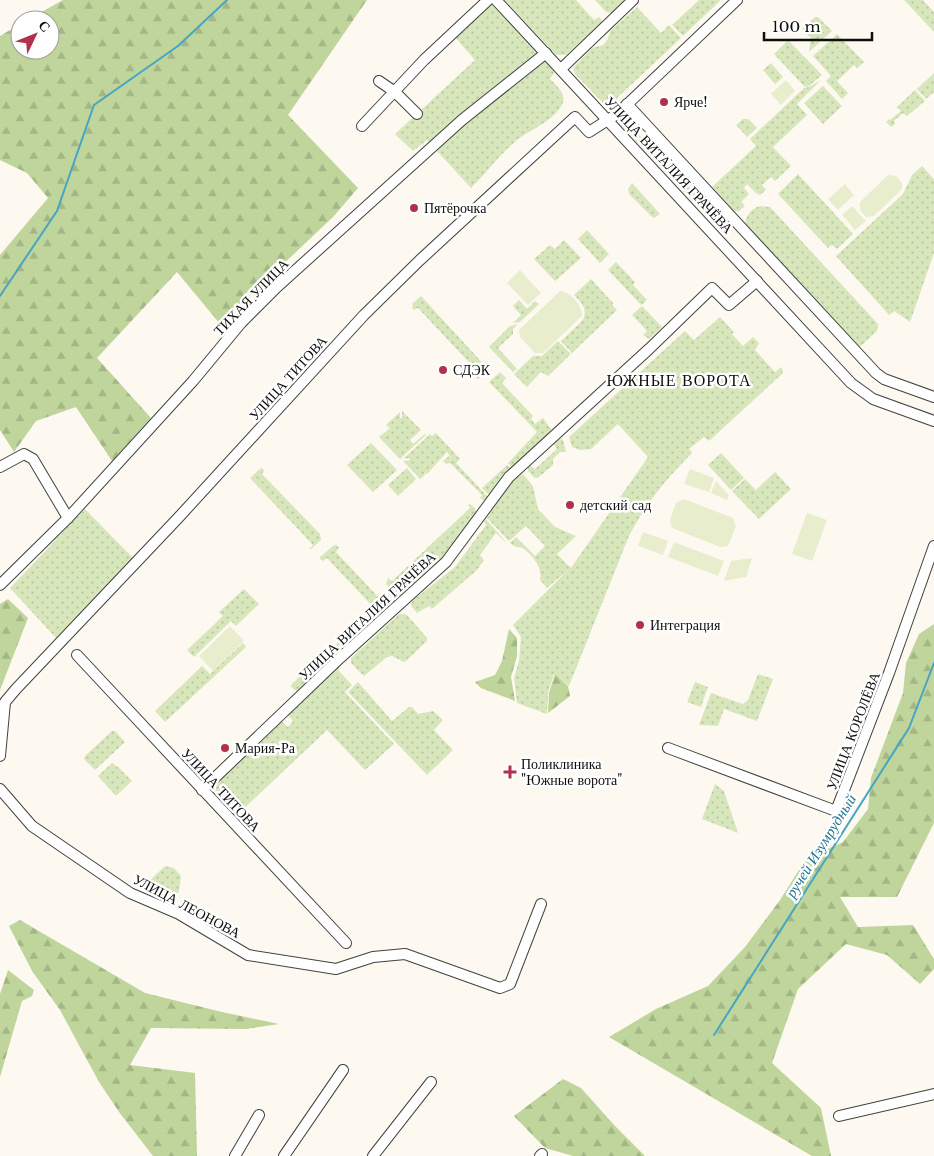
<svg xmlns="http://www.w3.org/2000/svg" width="934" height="1156" font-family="'Libre Baskerville',serif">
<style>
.green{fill:url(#green-dots)}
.forest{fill:url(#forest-firs)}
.pitch{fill:#e8eecd}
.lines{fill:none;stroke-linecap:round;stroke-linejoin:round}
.stream{stroke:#45a5c3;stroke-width:2}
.minor-casing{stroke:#414141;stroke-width:12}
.minor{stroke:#fff;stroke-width:10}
.poi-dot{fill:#b3304c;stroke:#fff;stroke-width:2}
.labels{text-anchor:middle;stroke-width:5;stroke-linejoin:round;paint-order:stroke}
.poi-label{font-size:14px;fill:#0e0e0e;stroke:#fff;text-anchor:start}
.street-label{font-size:14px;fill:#0e0e0e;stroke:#fff}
.water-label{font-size:15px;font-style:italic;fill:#217696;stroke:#fff}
.quarter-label{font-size:16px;letter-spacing:1px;fill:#0e0e0e;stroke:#fff}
</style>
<defs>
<pattern id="green-dots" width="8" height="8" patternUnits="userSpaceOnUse" patternTransform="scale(1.25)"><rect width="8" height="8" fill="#d8e6bc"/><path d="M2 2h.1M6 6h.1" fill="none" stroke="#b8c4a0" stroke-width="1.8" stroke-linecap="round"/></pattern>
<pattern id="forest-firs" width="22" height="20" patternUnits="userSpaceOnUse" patternTransform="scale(1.25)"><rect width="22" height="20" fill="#bfd59c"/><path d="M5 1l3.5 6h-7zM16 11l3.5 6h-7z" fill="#a3b685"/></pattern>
</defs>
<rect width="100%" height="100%" fill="#fef9f0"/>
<g class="green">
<polygon points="505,0 576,0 594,20 600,17 602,22 566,55 556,55"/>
<polygon points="595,0 625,0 611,13 606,12"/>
<polygon points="699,0 721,0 683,36 672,25"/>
<polygon points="904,0 923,0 934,12 934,32"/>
<path d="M491 3 551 67 554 73 550 79C558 87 569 96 560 108 550 123 531 129 517 140 500 154 486 173 471 188L427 140 413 151 395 134 475 60 453 35Z"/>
<polygon points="637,7 661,33 669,25 681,38 617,98 619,103 617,107 610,110 575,74 573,68 592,48 603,45 608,39 610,31"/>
<polygon points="815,17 819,18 832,31 809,52 811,38 802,29"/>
<polygon points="837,34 864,62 857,68 854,65 837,81 848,93 842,99 826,81 831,76 813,56"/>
<polygon points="788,40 822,75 809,86 805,87 774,54"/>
<polygon points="771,63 783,77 775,84 763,70"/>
<polygon points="934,73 934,92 926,99 917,89"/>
<polygon points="821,80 797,104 807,115 773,147 791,166 775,181 771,177 762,185 766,190 760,195 756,193 747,184 744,188 749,194 741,202 745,206 739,211 734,211 712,187 756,146 750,139 804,88 809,87"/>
<polygon points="823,86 842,106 823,124 804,103"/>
<polygon points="915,90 925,101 907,116 903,113 894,121 895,124 891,127 886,122 889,119 890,120 901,111 897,107"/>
<polygon points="623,115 629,115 633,120 632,127 716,216 721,214 725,218 725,223 718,228 618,122"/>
<polygon points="743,119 748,119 757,128 747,137 736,125"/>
<polygon points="922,166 934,179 934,253 910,322 894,311 889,315 836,256 903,194 912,175"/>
<polygon points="798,174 853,234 837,249 832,245 828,248 778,194"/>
<polygon points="632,183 660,214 654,218 651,216 629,194 628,189"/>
<path d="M760 206 770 207 878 324 877 331 861 346H857L745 226C745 216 751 209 760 206Z"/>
<polygon points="587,230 609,254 600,263 578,239"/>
<polygon points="564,240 581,258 555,281 534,259 550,245 555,249"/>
<polygon points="616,262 635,282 633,285 647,300 641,305 608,270"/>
<path d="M591 279 613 303V306L617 310 572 353 561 341 583 320C588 309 582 303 574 295Z"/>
<polygon points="421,296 488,369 478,379 475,377 478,372 418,308 414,310 412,308 413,303"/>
<polygon points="519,300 527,309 535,301 539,304 520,322 513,323 521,315 513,306"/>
<polygon points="642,306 662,327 649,339 643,335 647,331 632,315"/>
<path d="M720 317 734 332 732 334 743 346 753 337 759 343 755 350 775 372 781 367 783 371 782 374 709 441 704 437 689 449 692 452 691 454C666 479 645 505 629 536L569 686 554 674 548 693 547 714 517 703 514 678 519 661 521 637 513 625 568 570 547 588 540 580C543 568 533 556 524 549 519 546 515 548 510 543L516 537 535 556 545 546 526 526 509 541 487 518C494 507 512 478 523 474L533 486 538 509 555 527 576 536 557 554 571 568 648 457 618 424 591 449 580 450 572 447 569 437 685 331 694 340Z"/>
<polygon points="518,324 513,329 513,334 498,348 517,369 513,372 489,347 510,326"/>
<polygon points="558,341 571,354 548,376 541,372 527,387 514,374 533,356 542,356"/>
<polygon points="500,372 506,378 502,383 533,416 531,419 535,424 543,418 551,429 550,432 512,468 508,463 537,432 489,382"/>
<polygon points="402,411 421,430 410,440 413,444 425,434 426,435 400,459 379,437 390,428 386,425 400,412 400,418 402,418"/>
<polygon points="436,433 460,459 456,463 488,497 484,500 480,498 482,495 450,463 446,464 443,461 449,456 452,459 447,452 427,474 424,473 425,475 420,479 403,461 410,460 409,458 403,459 430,434 432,436"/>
<polygon points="558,438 563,440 566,452 560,452 553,459 553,465 539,477 535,478 528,471 528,467 531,466 535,469 557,449 553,443"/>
<polygon points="371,443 397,470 373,492 347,465"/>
<polygon points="721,453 744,478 731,490 708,465"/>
<polygon points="507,465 511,468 489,495 482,488"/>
<polygon points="261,468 264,470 262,474 320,534 321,540 311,549 309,549 313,545 250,478"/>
<polygon points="407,468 416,479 398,496 388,485"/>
<polygon points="775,472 791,489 759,519 732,491 745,479 756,490"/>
<polygon points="470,504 475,508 476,512 444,557 401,596 399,596 386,584 388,578 392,581 470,508 468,505"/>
<polygon points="85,509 133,558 56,638 10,588"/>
<polygon points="486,519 506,542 505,542 496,533 480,555 484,560 477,570 432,609 429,606 417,613 411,606 412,601 455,567 486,525 484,522"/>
<polygon points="334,545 336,545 339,547 336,552 383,602 386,600 390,604 387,609 327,664 319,661 374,608 327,558 323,561 320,559 320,557"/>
<polygon points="244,589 259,604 236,626 231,621 194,657 187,650 223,616 219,612"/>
<polygon points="399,614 405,614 408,616 427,638 427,641 406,661 404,662 392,656 387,657 364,676 351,663 351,658"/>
<polygon points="243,643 246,647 165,722 155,711 202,666 210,674"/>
<polygon points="314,663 322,671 299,691 295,690 290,686"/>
<polygon points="339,665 339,671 352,685 345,692 394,744 365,770 327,730 237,815 209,784 279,719 288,727 293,721 286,713"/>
<polygon points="758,674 773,679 757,721 724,709 718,726 699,725 711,693 743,704 748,700"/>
<polygon points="358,682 392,721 409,707 412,707 418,714 433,711 443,720 434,730 453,750 427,775 348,692"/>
<polygon points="695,682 708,687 701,707 687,702"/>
<polygon points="112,731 115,731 125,742 95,770 84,759 85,756"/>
<polygon points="112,763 118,767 132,781 116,796 98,776"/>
<polygon points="715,784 724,791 738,833 702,819"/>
<polygon points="165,866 174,868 181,876 179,892 176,895 146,884"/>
</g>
<g class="forest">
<polygon points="63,0 367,0 288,115 358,188 333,217 220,324 177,272 97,358 151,418 112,461 76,407 36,421 14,452 0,430 0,255 48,198 27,173 0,160 0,36 20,24 20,50 50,50 50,20 27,20"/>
<polygon points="8,599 28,618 0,690 0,604"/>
<polygon points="934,624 934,823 897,897 840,897 858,927 913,925 934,959 934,969 920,984 887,955 846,944 798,989 772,1063 821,1108 831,1156 812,1156 609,1037 656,1009 708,986 745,947 780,900 804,862 821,852 843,842 868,809 871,778 903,693 906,663 919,634"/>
<polygon points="509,629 517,638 517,656 511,677 515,701 481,688 475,682 495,675 502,661"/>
<polygon points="555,674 568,686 570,696 548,713 549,693"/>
<polygon points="20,920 145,993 222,1012 279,1024 246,1029 151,1028 130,1065 195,1073 197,1156 153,1156 119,1112 99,1082 60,1010 32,971 9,926"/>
<polygon points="8,970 34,990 32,996 22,1001 0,1077 0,994"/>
<polygon points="563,1079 581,1088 615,1126 645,1156 573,1156 545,1148 514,1116"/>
</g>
<g class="pitch">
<polygon points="786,80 795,91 781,105 771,94"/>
<polygon points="888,175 896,176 902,183 902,189 874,216 866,217 860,210 860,202"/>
<polygon points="845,184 854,195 838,210 828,199"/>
<polygon points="852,206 866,221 855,230 842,215"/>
<polygon points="520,270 541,293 528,305 507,283"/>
<path d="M560 291C571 292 582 305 582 316L543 353H535L520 337 519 330Z"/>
<polygon points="690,469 714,478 709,492 684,484"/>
<polygon points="716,481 729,495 727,500 711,493"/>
<polygon points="684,499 733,518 736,526 728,546 720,547 672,528 670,520 676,503"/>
<polygon points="807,513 827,520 812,561 792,554"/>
<polygon points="643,532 668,541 663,555 638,546"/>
<polygon points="674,542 724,561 718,576 668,557"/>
<polygon points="752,558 746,577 724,581 731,561"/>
<polygon points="230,626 244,641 213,671 199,656"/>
</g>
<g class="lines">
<g class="stream">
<polyline points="0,296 57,211 94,105 178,46 227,0"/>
<polyline points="714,1035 909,728 934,663"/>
</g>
<g class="minor-casing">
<g id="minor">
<polyline points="496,0 851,383 873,399 934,421"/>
<polyline points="561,69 633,0"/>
<polyline points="379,81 395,92 417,114"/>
<polyline points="627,104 876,373 884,379 934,397"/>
<polyline points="362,126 424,60 488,0"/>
<polyline points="0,467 24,454 33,459 68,518"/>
<polyline points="0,585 68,518 193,381 241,323 277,287 462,120 546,53"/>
<polyline points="77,655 346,943"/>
<polyline points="668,748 836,811 889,673 934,546"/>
<polyline points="0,756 5,702 16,689 179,517 364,315 420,260 575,117 589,132 617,114 737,0"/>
<polyline points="0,789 32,826 130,893 179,914 248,955 336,969 373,957 405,954 500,988 510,984 541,904"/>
<polyline points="202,790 340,658 446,562 509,477 649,349 712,288 729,305 757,281"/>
<polyline points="839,1116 934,1094"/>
<polyline points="235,1156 259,1115"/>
<polyline points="284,1156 343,1070"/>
<polyline points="373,1156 431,1082"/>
<polyline points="540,1156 542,1154"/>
</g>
</g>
<use href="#minor" class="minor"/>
</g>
<g class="poi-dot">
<circle cx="664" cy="102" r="5"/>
<circle cx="414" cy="208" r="5"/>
<circle cx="443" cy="370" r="5"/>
<circle cx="570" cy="505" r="5"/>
<circle cx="640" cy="625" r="5"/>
<circle cx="225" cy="748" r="5"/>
<path d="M507.5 764.5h5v5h5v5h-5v5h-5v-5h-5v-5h5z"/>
</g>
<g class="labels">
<g class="poi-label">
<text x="674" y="107">Ярче!</text>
<text x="424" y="213">Пятёрочка</text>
<text x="453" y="375">СДЭК</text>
<text x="580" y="510">детский сад</text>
<text x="650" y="630">Интеграция</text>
<text x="235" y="753">Мария-Ра</text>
<text x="521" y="769">Поликлиника<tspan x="521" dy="16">"Южные ворота"</tspan></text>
</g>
<g class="street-label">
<text transform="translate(669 165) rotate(47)" y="5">УЛИЦА ВИТАЛИЯ ГРАЧЁВА</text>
<text transform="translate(251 297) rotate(-46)" y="5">ТИХАЯ УЛИЦА</text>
<text transform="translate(288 378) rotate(-48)" y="5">УЛИЦА ТИТОВА</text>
<text transform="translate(367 616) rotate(-43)" y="5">УЛИЦА ВИТАЛИЯ ГРАЧЁВА</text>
<text transform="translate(853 731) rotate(-69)" y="5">УЛИЦА КОРОЛЁВА</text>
<text transform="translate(221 790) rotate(47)" y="5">УЛИЦА ТИТОВА</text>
<text transform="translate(187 906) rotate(28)" y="5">УЛИЦА ЛЕОНОВА</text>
</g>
<g class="water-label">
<text transform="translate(821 846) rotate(-58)" y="5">ручей Изумрудный</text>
</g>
<g class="quarter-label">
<text x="679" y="386">ЮЖНЫЕ ВОРОТА</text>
</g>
</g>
<g transform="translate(35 35) rotate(47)"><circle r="24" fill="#ffffff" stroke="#9f9f9f"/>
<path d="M0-4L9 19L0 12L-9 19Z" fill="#b3304c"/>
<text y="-8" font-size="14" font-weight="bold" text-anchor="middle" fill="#0e0e0e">С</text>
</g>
<path d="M764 32v8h108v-8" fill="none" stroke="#0e0e0e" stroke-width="2.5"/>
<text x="772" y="32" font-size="15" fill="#0e0e0e" stroke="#ffffff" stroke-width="4" paint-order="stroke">100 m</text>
</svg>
